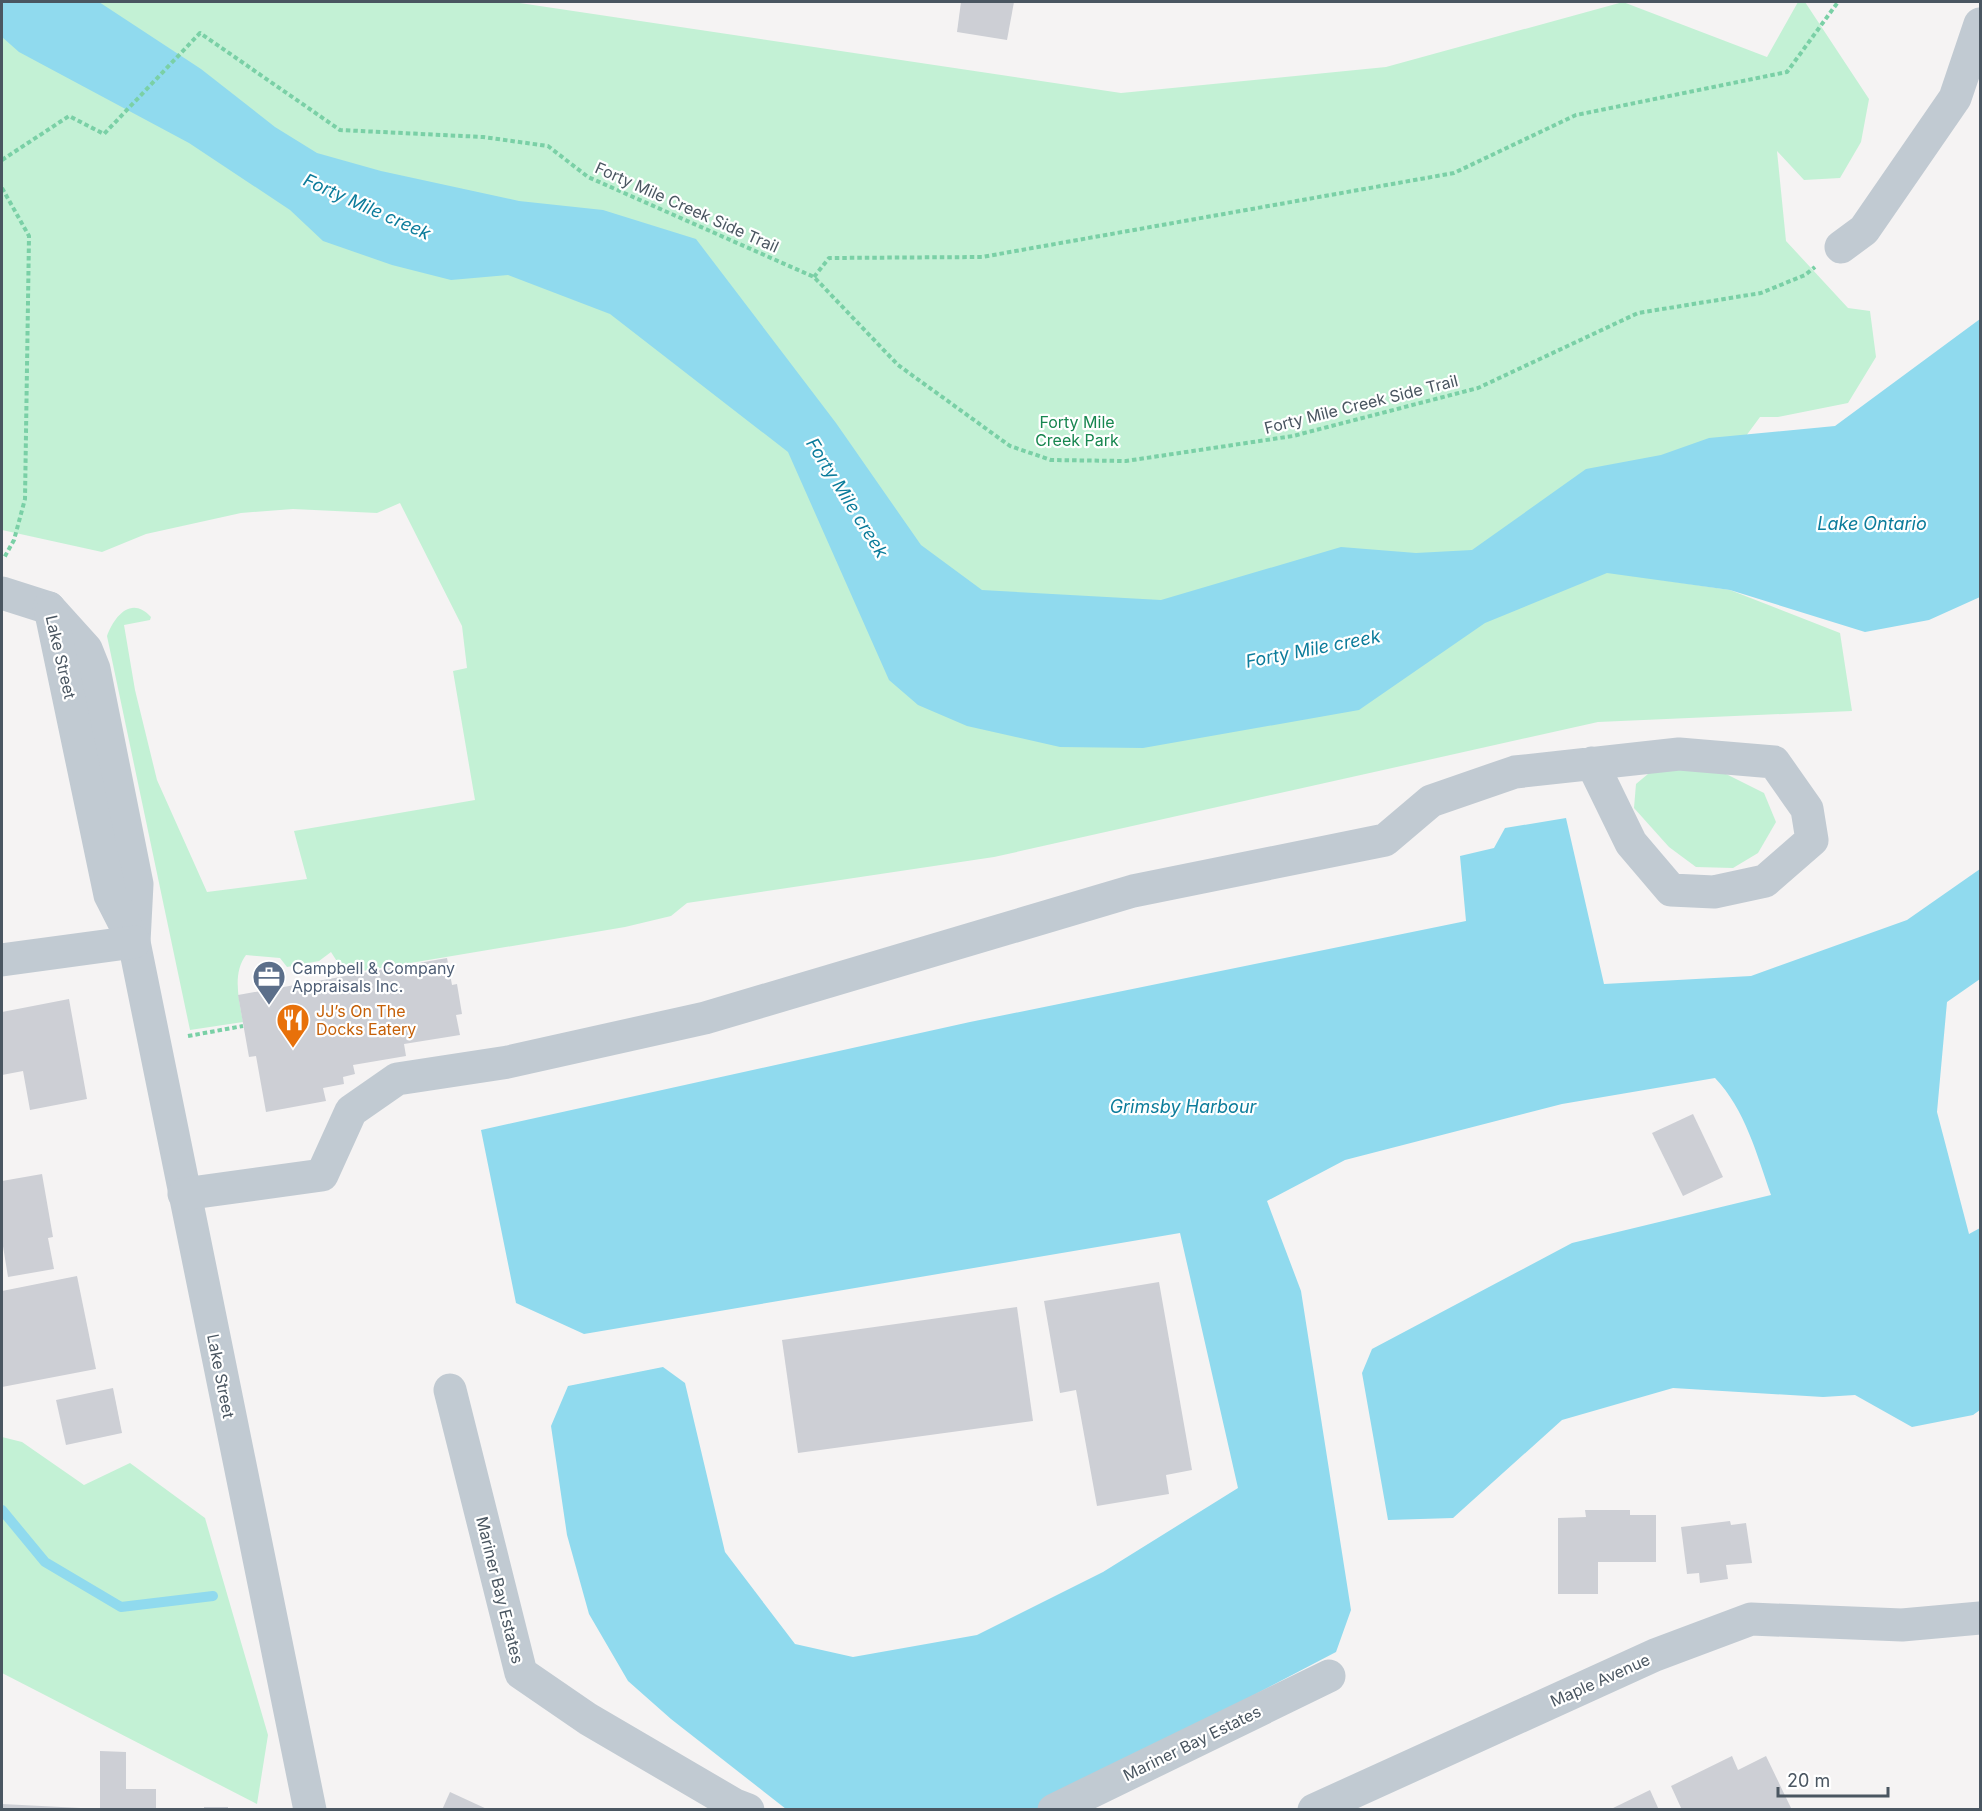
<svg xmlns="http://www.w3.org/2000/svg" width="1982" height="1811" font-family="Inter,sans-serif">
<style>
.green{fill:#c3f1d5}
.water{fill:#90daee}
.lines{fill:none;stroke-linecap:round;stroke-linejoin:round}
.stream{stroke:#90daee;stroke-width:10}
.building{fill:#cdcfd5}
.path{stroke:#7ad0a6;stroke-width:4;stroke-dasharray:4.5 3;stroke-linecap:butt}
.minor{stroke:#c1cad2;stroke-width:33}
.labels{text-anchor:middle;stroke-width:4.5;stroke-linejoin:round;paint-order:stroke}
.street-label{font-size:16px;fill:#4a5661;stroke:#fff}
.park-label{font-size:16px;fill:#17864f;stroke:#fff}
.service-label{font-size:16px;fill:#4e5e75;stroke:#fff;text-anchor:start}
.food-label{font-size:16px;fill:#c56008;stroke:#fff;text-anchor:start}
.water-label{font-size:18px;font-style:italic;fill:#0c7c9b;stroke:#fff}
</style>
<rect width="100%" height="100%" fill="#f5f3f3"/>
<g class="green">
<path d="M2 2H513L1121 93 1386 67 1623 2 1767 57 1798 2H1805L1869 99 1861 142 1840 178 1804 180 1777 151 1786 241 1848 308 1870 311 1876 357 1848 403 1778 417H1760L1642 577 1730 590 1840 633 1852 711 1598 722 994 857 687 903 671 916 625 927 339 975 338 963 331 952 319 961 287 967 280 958 246 955C232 974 239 999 243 1022L190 1030 107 636C114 617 131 595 151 617L150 620 124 625 135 690 157 780 207 892 307 879 294 831 475 800 453 671 467 668 462 626 400 503 377 513 293 509 241 513 146 534 102 552 2 530Z"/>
<polygon points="1714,768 1764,793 1776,822 1758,853 1733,868 1696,867 1669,847 1634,808 1636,784 1654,769"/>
<polygon points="2,1437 22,1442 84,1485 130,1463 205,1518 268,1735 257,1804 2,1673"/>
</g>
<g class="water">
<polygon points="2,2 99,2 201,69 275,127 317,153 381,171 519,201 603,210 696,239 836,423 921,545 982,590 1161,600 1341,547 1416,553 1472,550 1586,469 1661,455 1709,438 1835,426 1980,319 1980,597 1929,620 1865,632 1730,590 1607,573 1485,623 1359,710 1143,748 1060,747 967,726 918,705 889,680 788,452 610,314 508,275 451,280 392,265 323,241 290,210 189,143 19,52 2,37"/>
<path d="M1566 818 1604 984 1751 976 1907 920 1980 869V979L1947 1002 1937 1112 1969 1234 1980 1228V1410L1973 1415 1912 1427 1855 1395 1823 1397 1673 1388 1562 1420 1453 1518 1388 1520 1362 1373 1372 1349 1572 1243 1771 1195C1757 1155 1745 1109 1715 1078L1562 1104 1345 1160 1267 1201 1301 1291 1351 1610 1336 1652 1036 1809H786L671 1719 628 1681 589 1614 567 1535 551 1426 568 1386 663 1367 685 1383 725 1552 795 1644 853 1657 977 1635 1103 1572 1238 1488 1180 1233 584 1334 516 1303 481 1130 970 1022 1466 921 1460 856 1494 848 1505 828Z"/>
</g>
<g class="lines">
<polyline class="stream" points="2,1510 45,1562 121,1607 213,1596"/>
</g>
<g class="building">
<polygon points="961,2 1014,2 1007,40 957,32"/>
<polygon points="447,958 452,985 457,984 462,1014 456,1015 460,1035 404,1044 406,1056 353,1065 355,1074 343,1077 344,1084 323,1088 326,1101 266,1112 256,1056 249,1057 238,995"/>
<polygon points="69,999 87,1099 30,1110 23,1071 2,1075 2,1012"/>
<polygon points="1693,1114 1723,1177 1683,1196 1652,1133"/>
<polygon points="42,1174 53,1237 48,1238 54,1269 8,1277 2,1240 2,1181"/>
<polygon points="77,1276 96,1369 2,1387 2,1291"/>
<polygon points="1159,1282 1192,1470 1166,1475 1169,1494 1097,1506 1076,1390 1060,1393 1044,1301"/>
<polygon points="1017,1307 1033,1421 798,1453 782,1340"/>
<polygon points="113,1388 122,1433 66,1445 56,1400"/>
<polygon points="1585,1510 1630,1510 1630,1515 1656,1515 1656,1562 1598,1562 1598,1594 1558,1594 1558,1518 1586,1517"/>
<polygon points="1730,1521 1731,1525 1746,1523 1752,1563 1726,1565 1728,1579 1700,1583 1699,1573 1687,1574 1681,1527"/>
<polygon points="100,1751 126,1752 126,1789 156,1789 156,1810 100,1810"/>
<polygon points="1732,1756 1738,1770 1766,1756 1792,1810 1682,1810 1671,1786"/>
<polygon points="1650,1790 1659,1810 1609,1810"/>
<polygon points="450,1792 489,1810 442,1810"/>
<polygon points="2,1804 81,1808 81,1810 2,1810"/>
<rect x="204" y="1807" width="24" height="3"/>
</g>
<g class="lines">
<g class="path">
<polyline points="2,160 69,116 104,134 200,33 340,130 483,137 548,146 588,177 814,277 898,365 1010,446 1051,460 1126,461 1293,436 1478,388 1638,313 1761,293 1805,275 1815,267"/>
<polyline points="2,188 29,236 25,499 14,540 4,558"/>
<polyline points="814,277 829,258 982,257 1454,173 1576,115 1787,72 1838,2"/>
<polyline points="188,1036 243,1026"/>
</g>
<g class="minor">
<polyline points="1841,247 1864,230 1955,98 1980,24"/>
<polyline points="2,593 49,608"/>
<polyline points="49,608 86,649 94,669 137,884 134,942 310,1810"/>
<polyline points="51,613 110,895 133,940"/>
<polyline points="2,960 134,942"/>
<polyline points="184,1194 322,1175 351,1111 397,1079 508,1062 705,1018 1133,891 1385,840 1431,801 1515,772 1679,754 1774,762 1807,809 1812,840 1765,881 1714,892 1671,890 1631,843 1592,763"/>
<polyline points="450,1390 521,1673 588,1719 735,1805 748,1810"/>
<polyline points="1054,1810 1329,1676"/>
<polyline points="1314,1810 1655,1655 1751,1619 1902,1625 1980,1618"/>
</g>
</g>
<defs>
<g id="office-pin" transform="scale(1.725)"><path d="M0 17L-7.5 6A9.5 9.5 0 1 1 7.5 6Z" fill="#5c6f8a" stroke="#fff"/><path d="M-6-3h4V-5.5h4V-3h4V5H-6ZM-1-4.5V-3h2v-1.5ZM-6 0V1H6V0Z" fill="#fff"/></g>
<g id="restaurant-pin" transform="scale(1.725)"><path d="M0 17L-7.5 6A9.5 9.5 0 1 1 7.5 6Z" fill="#e8710a" stroke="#fff"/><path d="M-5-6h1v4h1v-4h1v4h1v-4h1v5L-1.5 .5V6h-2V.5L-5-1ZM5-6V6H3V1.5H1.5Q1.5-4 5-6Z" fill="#fff"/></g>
</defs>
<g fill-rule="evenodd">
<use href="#office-pin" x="269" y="977"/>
<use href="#restaurant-pin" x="293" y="1020"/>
</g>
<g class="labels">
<g class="street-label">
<text transform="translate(687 207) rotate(24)" y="6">Forty Mile Creek Side Trail</text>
<text transform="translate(1361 404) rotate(-14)" y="6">Forty Mile Creek Side Trail</text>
<text transform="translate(61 657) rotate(77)" y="6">Lake Street</text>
<text transform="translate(221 1376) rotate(79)" y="6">Lake Street</text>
<text transform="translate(500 1590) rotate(76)" y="6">Mariner Bay Estates</text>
<text transform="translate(1600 1680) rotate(-24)" y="6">Maple Avenue</text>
<text transform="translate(1192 1743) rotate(-26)" y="6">Mariner Bay Estates</text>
</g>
<g class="park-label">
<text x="1077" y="428">Forty Mile<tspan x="1077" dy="18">Creek Park</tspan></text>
</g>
<g class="service-label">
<text x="292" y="974">Campbell &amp; Company<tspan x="292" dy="18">Appraisals Inc.</tspan></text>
</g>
<g class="food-label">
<text x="316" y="1017">JJ’s On The<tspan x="316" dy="18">Docks Eatery</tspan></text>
</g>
<g class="water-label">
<text transform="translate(367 207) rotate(24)" y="6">Forty Mile creek</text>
<text transform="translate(847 498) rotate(58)" y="6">Forty Mile creek</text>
<text x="1872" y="530">Lake Ontario</text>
<text transform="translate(1313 649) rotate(-11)" y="6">Forty Mile creek</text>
<text x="1183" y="1113">Grimsby Harbour</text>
</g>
</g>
<rect width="1982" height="1811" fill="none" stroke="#4a5661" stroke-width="6"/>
<path d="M1778 1787v9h110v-9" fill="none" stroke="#4a5661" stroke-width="3"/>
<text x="1787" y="1787" font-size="18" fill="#4a5661" stroke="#ffffff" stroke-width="4.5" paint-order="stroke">20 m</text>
</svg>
